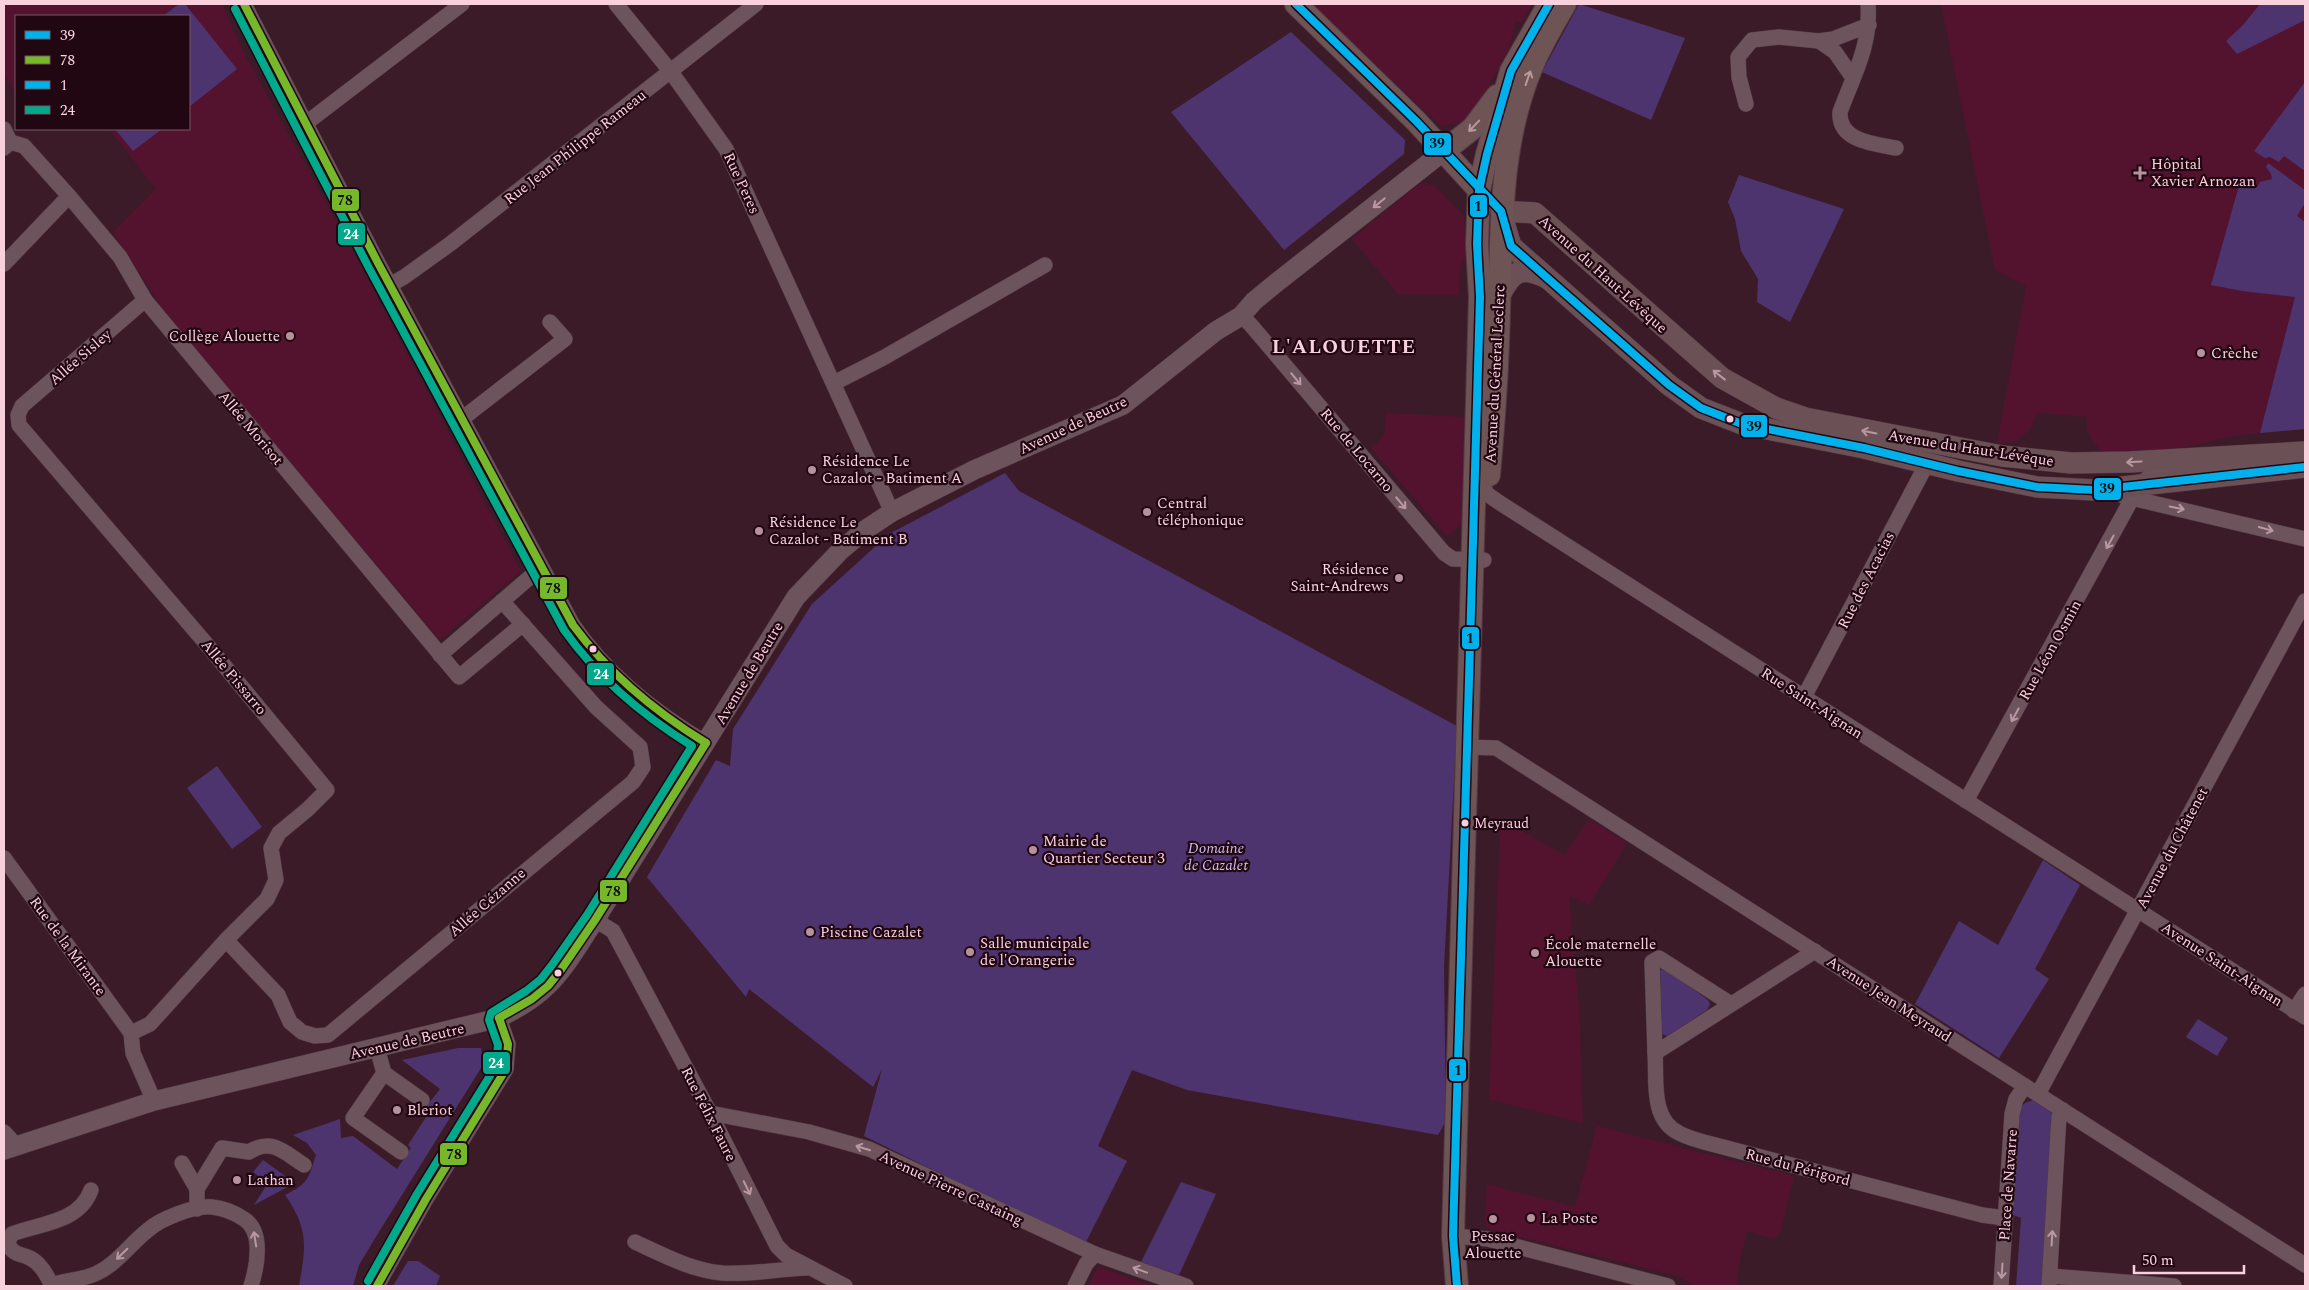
<svg xmlns="http://www.w3.org/2000/svg" width="2309" height="1290" font-family="Spectral,serif">
<style>
.built{fill:#53132f}
.green{fill:#4d346f}
.lines{fill:none;stroke-linecap:round;stroke-linejoin:round}
.minor-casing{stroke:#533943;stroke-width:16}
.tertiary-casing{stroke:#533943;stroke-width:20}
.secondary-casing{stroke:#533943;stroke-width:22}
.primary-casing{stroke:#533943;stroke-width:24}
.minor{stroke:#6c535c;stroke-width:15}
.tertiary{stroke:#6c535c;stroke-width:19}
.secondary{stroke:#6b5156;stroke-width:21}
.primary{stroke:#6e5454;stroke-width:22}
.bus-1-casing{stroke:#210711;stroke-width:11}
.bus-2-casing{stroke:#210711;stroke-width:11}
.bus-3-casing{stroke:#210711;stroke-width:11}
.bus-4-casing{stroke:#210711;stroke-width:11}
.bus-1{stroke:#00b1eb;stroke-width:8}
.bus-2{stroke:#76b82a;stroke-width:8}
.bus-3{stroke:#00b1eb;stroke-width:8}
.bus-4{stroke:#00a98b;stroke-width:8}
.oneway{stroke:#ba999f}
.oneway2{stroke:#ba98a3}
.oneway3{stroke:#b997a0}
.poi-dot{fill:#b7919e;stroke:#210711;stroke-width:2}
.bus-dot{fill:#f9d1dd;stroke:#210711;stroke-width:2}
.labels{text-anchor:middle;stroke-width:4.5;stroke-linejoin:round;paint-order:stroke}
.bus-label{font-size:14px;fill:#f9d1dd;stroke:#210711;text-anchor:start}
.street-label{font-size:15px;fill:#f9d1dd;stroke:#210711}
.poi-label{font-size:15px;fill:#f9d1dd;stroke:#210711;text-anchor:start}
.park-label{font-size:15px;font-style:italic;fill:#ccbdef;stroke:#210711}
.district-label{font-size:20px;font-weight:bold;letter-spacing:1px;fill:#f9d1dd;stroke:#210711}
.line-badge{stroke:#210711;stroke-width:2}
.badge-label{font-size:14px;text-anchor:middle;font-weight:bold;fill:#fff}
.pale-badge-label{font-size:14px;text-anchor:middle;font-weight:bold;fill:#111}
</style>
<rect width="100%" height="100%" fill="#3c1b29"/>
<g class="built">
<polygon points="4,4 222,4 242,49 361,266 521,571 440,640 167,316 113,232 156,189 109,129 189,129 189,16 16,16 16,93 4,74"/>
<polygon points="1311,4 1532,4 1521,23 1516,21 1508,50 1472,117 1466,122 1441,126"/>
<polygon points="1941,4 2305,4 2305,427 2234,436 2182,448 2105,453 2100,450 2090,437 2087,429 2087,417 2037,413 2031,428 2024,435 2015,441 1997,444 2026,286 1995,270"/>
<polygon points="1419,184 1434,185 1464,216 1466,256 1460,268 1458,295 1398,294 1352,239"/>
<polygon points="1386,413 1465,417 1462,524 1447,536 1371,448 1384,437"/>
<polygon points="1589,819 1627,843 1589,905 1569,896 1579,1008 1583,1123 1489,1099 1500,831 1503,821 1565,855"/>
<polygon points="1597,1126 1794,1176 1781,1231 1774,1239 1747,1231 1737,1272 1737,1286 1695,1286 1678,1276 1485,1228 1487,1184 1575,1207"/>
<polygon points="1099,1267 1152,1286 1088,1286"/>
</g>
<g class="green">
<polygon points="179,4 185,4 237,69 189,107 189,16 163,16"/>
<polygon points="1579,4 1685,38 1651,120 1542,72"/>
<polygon points="2260,4 2305,4 2305,20 2237,54 2226,41 2243,25"/>
<polygon points="1291,32 1405,140 1404,154 1284,250 1171,112"/>
<polygon points="2305,82 2305,171 2284,156 2279,162 2270,157 2265,158 2254,151"/>
<polygon points="115,129 162,129 133,151"/>
<polygon points="2268,163 2305,190 2305,203 2297,216 2305,222 2305,429 2260,433 2295,297 2242,291 2211,285 2240,182 2257,187 2260,182 2272,179 2271,174 2266,167"/>
<polygon points="1739,175 1844,209 1790,322 1757,302 1758,279 1741,251 1735,219 1728,202"/>
<polygon points="1005,473 1019,491 1457,726 1444,967 1446,1121 1438,1135 1187,1090 1132,1070 1098,1146 1127,1161 1086,1242 982,1194 864,1136 882,1069 873,1087 749,989 746,997 647,877 716,760 730,766 733,729 812,604 889,534"/>
<polygon points="217,766 262,827 232,849 187,788"/>
<polygon points="2043,860 2080,885 2035,969 2049,979 1999,1058 1915,1004 1959,921 1998,945"/>
<polygon points="1666,969 1708,1000 1710,1004 1707,1010 1667,1036 1662,1034 1660,974 1660,970"/>
<polygon points="2198,1019 2228,1038 2217,1056 2186,1037"/>
<path d="M458 1048H481L483 1060 481 1068 377 1235 359 1265 353 1286H299C306 1247 309 1229 285 1195 309 1183 308 1179 316 1155L307 1143 293 1135 340 1119 341 1138 353 1136 397 1169 411 1148 408 1145 428 1114 425 1108 440 1089 402 1060Z"/>
<polygon points="2033,1100 2048,1108 2054,1116 2045,1286 2016,1286 2021,1218 2010,1214 2018,1110 2025,1103"/>
<polygon points="263,1160 295,1183 254,1205 268,1183 253,1172"/>
<polygon points="1181,1182 1216,1194 1179,1275 1141,1262"/>
<polygon points="408,1261 418,1261 440,1276 436,1286 393,1286"/>
</g>
<g class="lines">
<g class="minor-casing">
<g id="minor">
<path d="M244 4 378 263 573 625C607 675 654 712 706 743"/>
<polyline points="616,4 671,72 726,149 892,512"/>
<path d="M1868 4C1871 46 1854 74 1840 112 1838 141 1874 144 1896 148"/>
<polyline points="1819,41 1835,52 1853,78"/>
<polyline points="1746,104 1739,77 1738,57 1752,40 1779,37 1819,41 1833,39 1869,25"/>
<polyline points="305,124 462,4"/>
<polyline points="4,129 10,142 4,148"/>
<polyline points="69,196 120,257 145,300 459,677 523,624"/>
<polyline points="4,264 69,196 24,146 10,142"/>
<polyline points="390,285 404,277 450,244 756,4"/>
<polyline points="1241,316 1250,324 1444,553 1453,559 1484,560"/>
<polyline points="834,383 883,358 1045,265"/>
<polyline points="463,418 565,339 550,322"/>
<polyline points="1478,474 1487,494 1500,503 2305,1017"/>
<polyline points="2123,496 2305,539"/>
<polyline points="440,655 529,578 543,571"/>
<polyline points="1804,697 1924,469 1926,462"/>
<polyline points="1468,747 1496,748 2305,1265"/>
<polyline points="1966,801 2140,484 2153,474 2201,467"/>
<polyline points="4,858 131,1033 133,1053 154,1101"/>
<polyline points="595,920 613,931 710,1113 777,1246 786,1255 845,1286"/>
<polyline points="226,940 278,995 290,1022 302,1032 315,1036 328,1035 633,782 643,767 640,747 596,707 502,601"/>
<path d="M1815 951 1655 1053C1657 1080 1650 1119 1679 1133 1692 1140 1708 1143 1723 1147L1982 1215 2005 1218"/>
<polyline points="2294,1011 2305,994"/>
<polyline points="131,1033 150,1024 226,940 267,899 276,880 271,848 279,833 308,809 327,790 203,640 19,425 18,415 22,406 145,300"/>
<polyline points="377,1048 384,1073 422,1100"/>
<polyline points="1655,1053 1652,962 1659,958 1731,1004"/>
<polyline points="384,1073 353,1118 401,1152"/>
<polyline points="2038,1094 2305,601"/>
<polyline points="710,1113 809,1132 869,1149 1095,1254 1186,1286"/>
<polyline points="4,1132 16,1145"/>
<polyline points="182,1163 197,1189"/>
<path d="M197 1209V1189L222 1148 249 1152C272 1137 285 1153 304 1165"/>
<polyline points="1453,1236 1488,1239 1668,1286"/>
<path d="M635 1242C663 1255 691 1270 722 1273 750 1275 779 1269 807 1268"/>
<polyline points="2050,1276 2174,1286"/>
<path d="M52 1286C48 1277 40 1263 30 1258 18 1252 18 1258 7 1244L12 1234C40 1223 79 1223 91 1190"/>
<path d="M53 1286 58 1283C70 1280 84 1279 95 1274 116 1265 130 1244 148 1230 160 1219 195 1205 212 1207 222 1208 235 1213 244 1219 264 1232 257 1267 251 1286"/>
<polyline points="377,1286 426,1199 506,1069 508,1044 499,1018"/>
<polyline points="1075,1286 1086,1264 1095,1254"/>
<polyline points="2001,1286 2012,1114 2016,1099 2025,1086"/>
<polyline points="2049,1286 2058,1132 2059,1117 2063,1110"/>
</g>
</g>
<g class="tertiary-casing">
<path id="tertiary" d="M4 1150 154 1101 499 1018C516 1009 533 1000 547 986 566 968 580 942 595 920L796 597 841 550 865 530 892 512 974 470 1123 405 1216 331 1241 316 1254 301 1276 283 1444 151"/>
</g>
<g class="secondary-casing">
<g id="secondary">
<polyline points="1501,211 1535,213 1722,378 1776,408 1805,418 2002,456 2071,463 2130,462 2305,452"/>
<polyline points="1503,219 1511,246 1669,385 1701,408 1742,424 1864,448 1958,471 2037,487 2095,490 2305,467"/>
<path d="M1500 295C1513 270 1521 266 1547 278"/>
</g>
</g>
<g class="primary-casing">
<g id="primary">
<polyline points="1296,4 1416,121 1479,190"/>
<polyline points="1444,151 1473,128 1497,96"/>
<path d="M1489 475C1494 420 1498 365 1499 309 1502 225 1499 143 1533 64 1542 43 1554 23 1565 4"/>
<polyline points="1457,1286 1453,1236 1480,297 1477,244 1479,190 1487,154 1511,71 1549,4"/>
</g>
</g>
<use href="#minor" class="minor"/>
<use href="#tertiary" class="tertiary"/>
<use href="#secondary" class="secondary"/>
<use href="#primary" class="primary"/>
<g class="bus-1-casing">
<polyline id="bus-1" points="1296,4 1416,121 1501,211 1511,246 1669,385 1701,408 1742,424 1864,448 1958,471 2037,487 2095,490 2305,467"/>
</g>
<g class="bus-2-casing">
<g id="bus-2">
<path d="M244 4 378 263 573 625C609 674 654 711 706 743"/>
<polyline points="499,1018 532,999 548,986 560,971 595,920 706,743"/>
<polyline points="377,1286 426,1199 506,1069 508,1044 499,1018"/>
</g>
</g>
<g class="bus-3-casing">
<polyline id="bus-3" points="1457,1286 1453,1236 1480,297 1477,244 1479,190 1487,154 1511,71 1549,4"/>
</g>
<g class="bus-4-casing">
<path id="bus-4" d="M235 9 369 268 564 630C598 678 642 715 692 746L587 915 552 965 541 979 526 991 491 1013 489 1020 498 1045 496 1066 417 1194 368 1281"/>
</g>
<use href="#bus-1" class="bus-1"/>
<use href="#bus-2" class="bus-2"/>
<use href="#bus-3" class="bus-3"/>
<use href="#bus-4" class="bus-4"/>
</g>
<defs><path id="oneway-shaft" d="M-6 0H5M1.5-3L5.5 0L1.5 3" fill="none" stroke-width="1.6" stroke-linecap="round" stroke-linejoin="round" transform="scale(1.25)"/></defs>
<g class="oneway">
<use href="#oneway-shaft" transform="translate(1528 78) rotate(-71)"/>
<use href="#oneway-shaft" transform="translate(1474 126) rotate(134)"/>
</g>
<g class="oneway2">
<use href="#oneway-shaft" transform="translate(1379 203) rotate(141)"/>
<use href="#oneway-shaft" transform="translate(1296 379) rotate(50)"/>
<use href="#oneway-shaft" transform="translate(1401 503) rotate(50)"/>
<use href="#oneway-shaft" transform="translate(2177 508) rotate(12)"/>
<use href="#oneway-shaft" transform="translate(2266 529) rotate(15)"/>
<use href="#oneway-shaft" transform="translate(2110 542) rotate(119)"/>
<use href="#oneway-shaft" transform="translate(2015 715) rotate(119)"/>
<use href="#oneway-shaft" transform="translate(863 1148) rotate(-163)"/>
<use href="#oneway-shaft" transform="translate(747 1188) rotate(64)"/>
<use href="#oneway-shaft" transform="translate(2052 1238) rotate(-87)"/>
<use href="#oneway-shaft" transform="translate(255 1239) rotate(-99)"/>
<use href="#oneway-shaft" transform="translate(122 1254) rotate(136)"/>
<use href="#oneway-shaft" transform="translate(1140 1270) rotate(-160)"/>
<use href="#oneway-shaft" transform="translate(2002 1271) rotate(94)"/>
</g>
<g class="oneway3">
<use href="#oneway-shaft" transform="translate(1719 375) rotate(-142)"/>
<use href="#oneway-shaft" transform="translate(1869 432) rotate(-169)"/>
<use href="#oneway-shaft" transform="translate(2134 462) rotate(177)"/>
</g>
<g class="poi-dot">
<path d="M2137.5 165.5h5v5h5v5h-5v5h-5v-5h-5v-5h5z"/>
<circle cx="290" cy="336" r="5"/>
<circle cx="2201" cy="353" r="5"/>
<circle cx="812" cy="470" r="5"/>
<circle cx="1147" cy="512" r="5"/>
<circle cx="759" cy="531" r="5"/>
<circle cx="1399" cy="578" r="5"/>
<circle cx="1033" cy="850" r="5"/>
<circle cx="810" cy="932" r="5"/>
<circle cx="970" cy="952" r="5"/>
<circle cx="1535" cy="953" r="5"/>
<circle cx="397" cy="1110" r="5"/>
<circle cx="237" cy="1180" r="5"/>
<circle cx="1531" cy="1218" r="5"/>
<circle cx="1493" cy="1219" r="5"/>
</g>
<g class="bus-dot">
<circle cx="1730" cy="419" r="4.5"/>
<circle cx="593" cy="649" r="4.5"/>
<circle cx="1465" cy="823" r="4.5"/>
<circle cx="558" cy="973" r="4.5"/>
</g>
<g class="labels">
<g class="bus-label">
<text x="1474" y="828">Meyraud</text>
</g>
<g class="street-label">
<text transform="translate(575 147) rotate(-38)" y="5">Rue Jean Philippe Rameau</text>
<text transform="translate(742 183) rotate(65)" y="5">Rue Peres</text>
<text transform="translate(1603 274) rotate(42)" y="5">Avenue du Haut-Lévêque</text>
<text transform="translate(80 357) rotate(-41)" y="5">Allée Sisley</text>
<text transform="translate(1495 374) rotate(-87)" y="5">Avenue du Général Leclerc</text>
<text transform="translate(1073 425) rotate(-25)" y="5">Avenue de Beutre</text>
<text transform="translate(251 428) rotate(50)" y="5">Allée Morisot</text>
<text transform="translate(1971 448) rotate(9)" y="5">Avenue du Haut-Lévêque</text>
<text transform="translate(1357 450) rotate(50)" y="5">Rue de Locarno</text>
<text transform="translate(1866 580) rotate(-63)" y="5">Rue des Acacias</text>
<text transform="translate(2050 650) rotate(-61)" y="5">Rue Léon Osmin</text>
<text transform="translate(749 673) rotate(-59)" y="5">Avenue de Beutre</text>
<text transform="translate(234 677) rotate(50)" y="5">Allée Pissarro</text>
<text transform="translate(1812 703) rotate(33)" y="5">Rue Saint-Aignan</text>
<text transform="translate(2172 848) rotate(-62)" y="5">Avenue du Châtenet</text>
<text transform="translate(487 902) rotate(-41)" y="5">Allée Cézanne</text>
<text transform="translate(68 946) rotate(54)" y="5">Rue de la Mirante</text>
<text transform="translate(2222 964) rotate(33)" y="5">Avenue Saint-Aignan</text>
<text transform="translate(1889 999) rotate(33)" y="5">Avenue Jean Meyraud</text>
<text transform="translate(407 1041) rotate(-13)" y="5">Avenue de Beutre</text>
<text transform="translate(709 1114) rotate(63)" y="5">Rue Félix Faure</text>
<text transform="translate(1798 1167) rotate(15)" y="5">Rue du Périgord</text>
<text transform="translate(2008 1185) rotate(-86)" y="5">Place de Navarre</text>
<text transform="translate(951 1188) rotate(25)" y="5">Avenue Pierre Castaing</text>
</g>
<g class="poi-label">
<text x="2151" y="169">Hôpital<tspan x="2151" dy="17">Xavier Arnozan</tspan></text>
<text x="280" y="341" text-anchor="end">Collège Alouette</text>
<text x="2211" y="358">Crèche</text>
<text x="822" y="466">Résidence Le<tspan x="822" dy="17">Cazalot - Batiment A</tspan></text>
<text x="1157" y="508">Central<tspan x="1157" dy="17">téléphonique</tspan></text>
<text x="769" y="527">Résidence Le<tspan x="769" dy="17">Cazalot - Batiment B</tspan></text>
<text x="1389" y="574" text-anchor="end">Résidence<tspan x="1389" dy="17">Saint-Andrews</tspan></text>
<text x="1043" y="846">Mairie de<tspan x="1043" dy="17">Quartier Secteur 3</tspan></text>
<text x="820" y="937">Piscine Cazalet</text>
<text x="980" y="948">Salle municipale<tspan x="980" dy="17">de l'Orangerie</tspan></text>
<text x="1545" y="949">École maternelle<tspan x="1545" dy="17">Alouette</tspan></text>
<text x="407" y="1115">Bleriot</text>
<text x="247" y="1185">Lathan</text>
<text x="1541" y="1223">La Poste</text>
<text x="1493" y="1241" text-anchor="middle">Pessac<tspan x="1493" dy="17">Alouette</tspan></text>
</g>
<g class="park-label">
<text x="1216" y="853">Domaine<tspan x="1216" dy="17">de Cazalet</tspan></text>
</g>
<g class="district-label">
<text x="1344" y="353">L'ALOUETTE</text>
</g>
</g>
<g class="line-badge">
<rect x="1423" y="132" width="29" height="24" rx="5" fill="#00b1eb"/>
<rect x="331" y="188" width="29" height="24" rx="5" fill="#76b82a"/>
<rect x="1469" y="194" width="19" height="24" rx="5" fill="#00b1eb"/>
<rect x="337" y="222" width="29" height="24" rx="5" fill="#00a98b"/>
<rect x="1740" y="414" width="28" height="24" rx="5" fill="#00b1eb"/>
<rect x="2093" y="477" width="29" height="24" rx="5" fill="#00b1eb"/>
<rect x="539" y="576" width="29" height="24" rx="5" fill="#76b82a"/>
<rect x="1461" y="626" width="19" height="24" rx="5" fill="#00b1eb"/>
<rect x="586" y="662" width="29" height="24" rx="5" fill="#00a98b"/>
<rect x="599" y="879" width="29" height="24" rx="5" fill="#76b82a"/>
<rect x="482" y="1051" width="29" height="24" rx="5" fill="#00a98b"/>
<rect x="1448" y="1058" width="19" height="24" rx="5" fill="#00b1eb"/>
<rect x="439" y="1142" width="29" height="24" rx="5" fill="#76b82a"/>
</g>
<g class="badge-label">
<text x="351" y="239">24</text>
<text x="601" y="679">24</text>
<text x="496" y="1068">24</text>
</g>
<g class="pale-badge-label">
<text x="1437" y="148">39</text>
<text x="345" y="205">78</text>
<text x="1478" y="211">1</text>
<text x="1754" y="431">39</text>
<text x="2107" y="493">39</text>
<text x="553" y="593">78</text>
<text x="1470" y="643">1</text>
<text x="613" y="896">78</text>
<text x="1458" y="1075">1</text>
<text x="454" y="1159">78</text>
</g>
<rect width="2309" height="1290" fill="none" stroke="#f9d1dd" stroke-width="10"/>
<rect x="15" y="15" width="175" height="115" fill="#210711" stroke="#775863"/>
<rect x="25" y="31" width="25" height="8" fill="#00b1eb" stroke="#775863"/>
<text x="60" y="40" font-size="15" fill="#f9d1dd">39</text>
<rect x="25" y="56" width="25" height="8" fill="#76b82a" stroke="#775863"/>
<text x="60" y="65" font-size="15" fill="#f9d1dd">78</text>
<rect x="25" y="81" width="25" height="8" fill="#00b1eb" stroke="#775863"/>
<text x="60" y="90" font-size="15" fill="#f9d1dd">1</text>
<rect x="25" y="106" width="25" height="8" fill="#00a98b" stroke="#775863"/>
<text x="60" y="115" font-size="15" fill="#f9d1dd">24</text>
<path d="M2134 1265v8h110v-8" fill="none" stroke="#f9d1dd" stroke-width="2.5"/>
<text x="2142" y="1265" font-size="15" fill="#f9d1dd" stroke="#210711" stroke-width="4" paint-order="stroke">50 m</text>
</svg>
